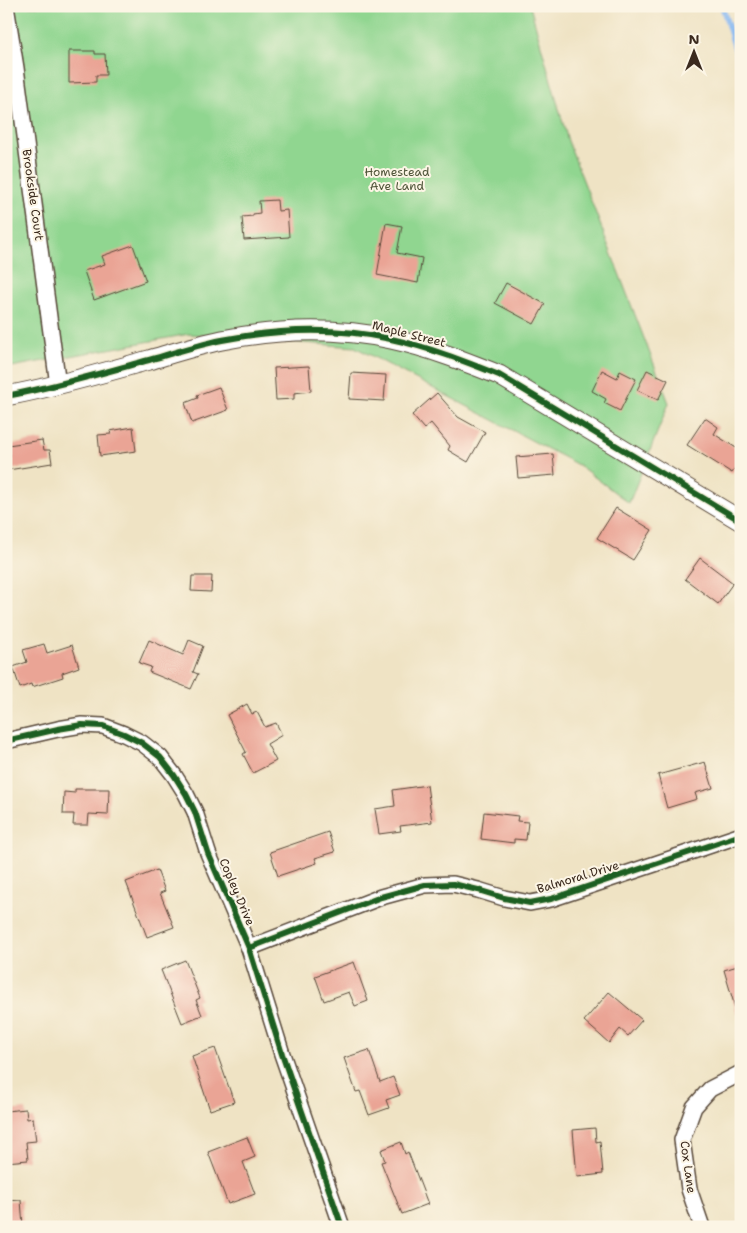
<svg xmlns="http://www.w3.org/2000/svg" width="747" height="1233" font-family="'Shantell Sans',sans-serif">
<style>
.green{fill:#90d690;stroke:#668057}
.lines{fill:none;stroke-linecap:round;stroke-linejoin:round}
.stream{stroke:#86b8f2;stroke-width:5.5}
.building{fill:#eaa495}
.minor-casing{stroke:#564637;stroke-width:18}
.tertiary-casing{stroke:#564637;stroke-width:21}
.minor{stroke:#fff;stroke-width:15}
.tertiary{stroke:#fff;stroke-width:19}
.cycleway-casing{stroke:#fcf5e5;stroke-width:9}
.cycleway{stroke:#1b5e20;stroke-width:6}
.labels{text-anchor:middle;stroke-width:4;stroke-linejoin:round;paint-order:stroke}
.park-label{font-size:12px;fill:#50553a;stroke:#fcf5e5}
.street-label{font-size:12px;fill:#3b2a1e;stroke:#fcf5e5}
</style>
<rect width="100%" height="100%" fill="#fcf5e5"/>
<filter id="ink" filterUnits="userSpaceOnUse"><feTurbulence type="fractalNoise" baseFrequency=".02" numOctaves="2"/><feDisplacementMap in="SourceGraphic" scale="10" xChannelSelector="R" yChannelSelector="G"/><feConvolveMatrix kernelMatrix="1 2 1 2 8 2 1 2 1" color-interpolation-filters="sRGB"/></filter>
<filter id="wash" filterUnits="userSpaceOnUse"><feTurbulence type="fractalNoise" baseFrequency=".0096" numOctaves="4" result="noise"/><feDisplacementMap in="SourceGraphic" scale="20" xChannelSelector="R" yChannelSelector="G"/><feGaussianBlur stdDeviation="1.12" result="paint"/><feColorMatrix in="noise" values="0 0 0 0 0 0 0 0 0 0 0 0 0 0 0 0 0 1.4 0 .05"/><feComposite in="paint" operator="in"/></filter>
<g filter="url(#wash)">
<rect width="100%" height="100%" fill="#efe3c4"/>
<polygon class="green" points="6,6 530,6 568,141 669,403 629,503 580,466 355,347 189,334 6,368"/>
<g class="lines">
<polyline class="stream" points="722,6 741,68"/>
</g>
<g id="blocks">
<g class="building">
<polygon points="69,51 95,51 95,54 105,54 106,75 96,75 96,82 69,83"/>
<polygon points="277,200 278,211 287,210 289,237 244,240 242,217 253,216 253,214 260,213 259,201"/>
<polygon points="386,223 402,226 397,253 422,258 418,283 377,275"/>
<polygon points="133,245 146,281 94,300 84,271 105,264 102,256"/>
<polygon points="506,283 545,304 534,324 495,303"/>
<polygon points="309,366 311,391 294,393 294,399 276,400 274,368"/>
<polygon points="602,370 617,378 620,371 636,379 620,411 604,403 606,399 592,391"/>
<polygon points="647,370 668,380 658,400 637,390"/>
<polygon points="351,373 386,375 384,401 349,399"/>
<polygon points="219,387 228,410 192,423 185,403 198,398 197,395"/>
<polygon points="437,393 458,417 485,432 468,462 448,450 450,446 431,423 424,429 412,415"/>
<polygon points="705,418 718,427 714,434 741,451 741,460 732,473 687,445"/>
<polygon points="133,427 136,451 100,456 98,435 111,434 110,431"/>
<polygon points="42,440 44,450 50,450 52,463 8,470 7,456 10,456 8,445"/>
<polygon points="553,454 555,475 518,478 516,457"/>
<polygon points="616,508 652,530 633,560 597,538"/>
<polygon points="700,558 733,583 718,604 685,579"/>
<polygon points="192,576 212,576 211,592 191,591"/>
<polygon points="149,640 183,655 189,640 203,646 193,672 198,674 191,689 149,672 151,667 139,663"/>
<polygon points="44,644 47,653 72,645 79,667 62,673 63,677 32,687 31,684 20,688 13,667 27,662 23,650"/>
<polygon points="247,704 252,714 257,712 265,727 276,723 282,735 267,744 276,761 253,773 243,754 246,752 227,715"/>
<polygon points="705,762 713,788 695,793 697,799 667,808 658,775"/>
<polygon points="427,785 432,822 400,826 401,831 379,834 375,809 395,806 393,790"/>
<polygon points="75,789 109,789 108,815 89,814 88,825 73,825 74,814 63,814 64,792 75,793"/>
<polygon points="484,812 518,816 517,821 528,822 526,840 514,839 514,843 481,839"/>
<polygon points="328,832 335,852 315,858 317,863 278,876 270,852"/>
<polygon points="157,870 165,891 160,893 174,927 147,937 126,882"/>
<polygon points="185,960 200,998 196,1000 202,1015 182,1023 161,970"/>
<polygon points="354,962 368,1001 355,1006 349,992 324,1001 315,976"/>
<polygon points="741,965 741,1014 737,1014 724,970"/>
<polygon points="609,992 642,1020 628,1036 620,1029 609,1043 584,1021"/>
<polygon points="215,1048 234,1102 210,1110 192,1056"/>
<polygon points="369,1050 380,1082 393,1077 400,1095 386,1100 389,1108 369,1115 360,1091 356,1092 344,1058"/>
<polygon points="26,1109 27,1119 33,1118 36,1141 26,1142 28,1160 6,1162 6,1111"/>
<polygon points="595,1128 596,1142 600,1141 603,1174 577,1177 573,1130"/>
<polygon points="247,1137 255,1157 243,1162 255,1194 228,1204 208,1152"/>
<polygon points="401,1142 405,1154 408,1152 428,1204 402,1214 381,1162 385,1161 381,1150"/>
<polygon points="21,1200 23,1227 6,1227 6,1201"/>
</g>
</g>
</g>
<g filter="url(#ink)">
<use href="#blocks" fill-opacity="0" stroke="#564637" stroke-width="1"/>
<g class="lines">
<g class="minor-casing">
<g id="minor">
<polyline points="6,6 16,68 58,385"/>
<polyline points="6,741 58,729 82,725 103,726 124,734 142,743 160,757 174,775 186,794 195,812 208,853 249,948 282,1054 342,1227"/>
<polyline points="249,948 381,897 425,885 453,884 478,890 504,898 530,903 551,899 741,835"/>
<polyline points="702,1227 689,1189 682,1140 694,1107 710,1089 741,1073"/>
</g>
</g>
<g class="tertiary-casing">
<path id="tertiary" d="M6 396C55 387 102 373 149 360 173 353 198 345 222 340 278 329 336 327 391 339 428 347 464 361 499 375L741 521"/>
</g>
<use href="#minor" class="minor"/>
<use href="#tertiary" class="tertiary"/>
<g class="cycleway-casing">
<g id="cycleway">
<path d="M6 396C55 387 102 373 149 360 173 353 198 345 222 340 278 329 336 327 391 339 428 347 464 361 499 375L741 521"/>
<polyline points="6,741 58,729 82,725 103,726 124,734 142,743 160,757 174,775 186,794 195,812 208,853 249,948 282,1054 342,1227"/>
<polyline points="249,948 381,897 425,885 453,884 478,890 504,898 530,903 551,899 741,835"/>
</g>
</g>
<use href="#cycleway" class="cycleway"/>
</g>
</g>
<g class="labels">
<g class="park-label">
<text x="397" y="176">Homestead<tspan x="397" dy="14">Ave Land</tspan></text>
</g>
<g class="street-label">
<text transform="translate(33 195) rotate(82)" y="4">Brookside Court</text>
<text transform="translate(409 334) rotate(14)" y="4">Maple Street</text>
<text transform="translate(578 877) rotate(-17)" y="4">Balmoral Drive</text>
<text transform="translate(237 892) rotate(67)" y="4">Copley Drive</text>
<text transform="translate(688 1167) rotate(82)" y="4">Cox Lane</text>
</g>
</g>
<rect width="747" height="1233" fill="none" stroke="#fcf5e5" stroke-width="25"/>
<g transform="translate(694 52)" stroke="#fcf5e5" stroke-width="4" paint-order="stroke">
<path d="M0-4L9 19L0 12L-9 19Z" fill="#3b2a1e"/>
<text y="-8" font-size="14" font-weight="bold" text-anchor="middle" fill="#3b2a1e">N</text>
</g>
</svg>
